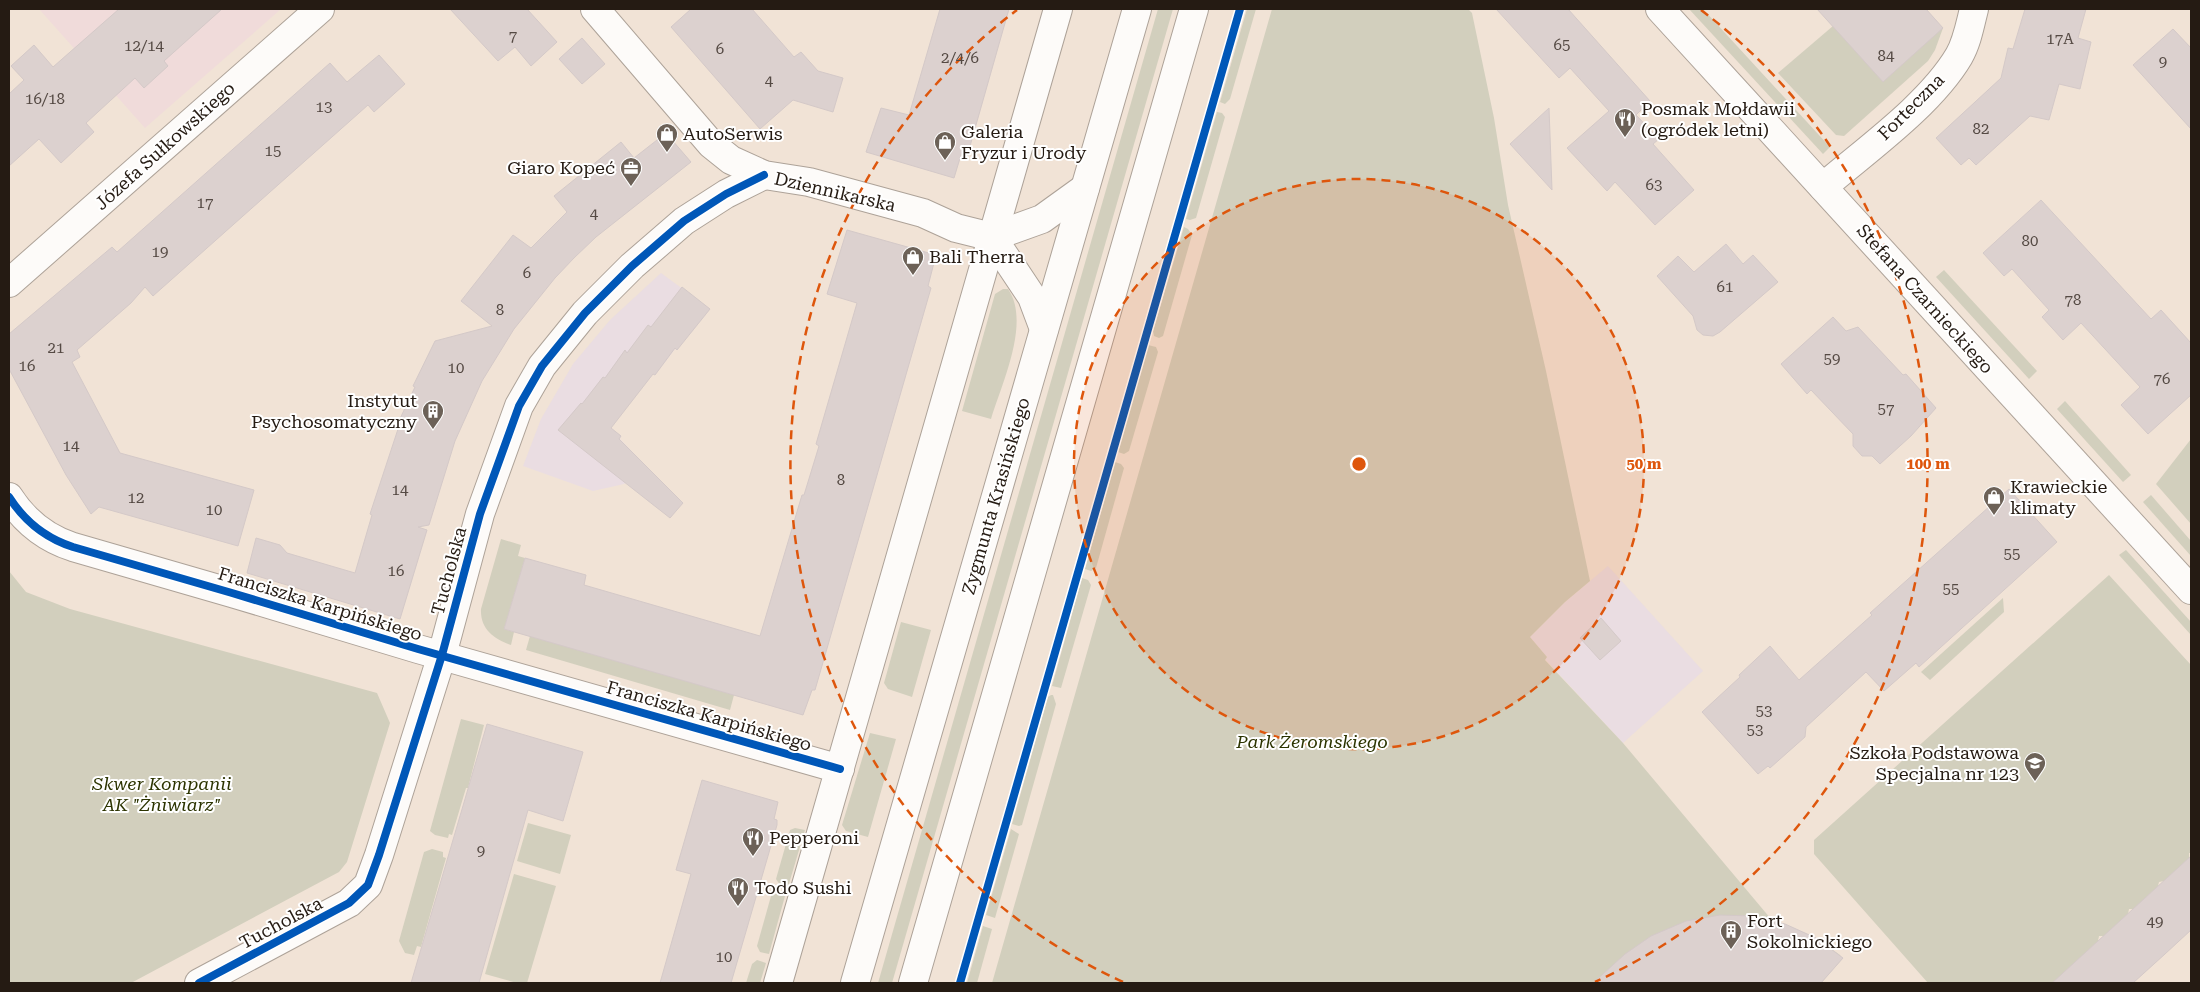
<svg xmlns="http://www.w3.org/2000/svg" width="2200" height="992" font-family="'Roboto Serif',serif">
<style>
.commercial{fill:#f0dbda}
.industrial{fill:#eadde2}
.green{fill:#d2cfbd}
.building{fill:#dcd1cf;stroke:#d4c9c8}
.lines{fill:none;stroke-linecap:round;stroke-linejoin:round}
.minor-casing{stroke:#ada298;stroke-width:30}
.major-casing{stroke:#ada298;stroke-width:30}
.minor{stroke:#fdfbf9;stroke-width:28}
.major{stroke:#fdfbf9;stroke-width:28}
.cycleway-casing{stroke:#fff;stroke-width:11}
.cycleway{stroke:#0057b8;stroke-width:8}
.ring{fill:none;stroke:#de560c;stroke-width:2.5;stroke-dasharray:9 6}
.labels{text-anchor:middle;stroke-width:4;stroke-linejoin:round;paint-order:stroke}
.number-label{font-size:15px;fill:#554a44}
.street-label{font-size:18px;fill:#251b13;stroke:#fff}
.poi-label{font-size:18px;fill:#251b13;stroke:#fff;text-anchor:start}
.park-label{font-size:18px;font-style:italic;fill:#2c3400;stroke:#fff}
.centre{fill:#de560c;stroke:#fff;stroke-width:2.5}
.ring-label{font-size:15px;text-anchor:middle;font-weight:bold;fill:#de560c;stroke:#fff;stroke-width:4;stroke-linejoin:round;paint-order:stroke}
</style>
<rect width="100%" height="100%" fill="#f1e3d6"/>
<polygon class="commercial" points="39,9 281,9 145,128"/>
<g class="industrial">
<polygon points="661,273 710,309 677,350 675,349 655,375 653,374 609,427 621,436 620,439 645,465 624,484 593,491 523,466 541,419 573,364 610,320"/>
<polygon points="1608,566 1703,671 1623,743 1545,659 1547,657 1530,637 1565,602"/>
</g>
<g class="green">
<polygon points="1158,9 1173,9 892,983 878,983"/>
<polygon points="1247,9 1256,9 1230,99 1225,104 1220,102"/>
<polygon points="1272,9 1468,9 1472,13 1494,118 1508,205 1546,371 1590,581 1565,602 1530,637 1547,657 1545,660 1623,743 1771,919 1816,938 1840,955 1842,959 1821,983 992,983"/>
<polygon points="1689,9 1703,9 1830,147 1823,154"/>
<polygon points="1833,26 1943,28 1935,50 1928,61 1844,136 1836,135 1778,73"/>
<polygon points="1217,112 1222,113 1225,117 1196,218 1190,220 1186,219"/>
<polygon points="1184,227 1188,229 1192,235 1163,336 1159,338 1154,336 1153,331"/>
<polygon points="1944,270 2037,371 2029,379 1936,277"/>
<path d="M1003 289H1008C1031 322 1002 383 991 419L962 411 995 294Z"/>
<polygon points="1148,345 1156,347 1158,352 1129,451 1124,454 1118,452"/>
<polygon points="2065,401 2131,475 2123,482 2057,409"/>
<polygon points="2191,439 2191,524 2156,484"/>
<polygon points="1115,462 1121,464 1124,468 1096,568 1091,571 1085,569"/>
<polygon points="2151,495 2191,541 2191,556 2143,502"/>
<path d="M501 539 521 545 518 556 525 558 504 629 514 632 511 645C494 639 480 629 481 609Z"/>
<polygon points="2126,550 2191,622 2191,635 2119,555"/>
<polygon points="9,571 26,592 70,609 377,693 390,723 347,862 339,872 131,983 9,983"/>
<polygon points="2109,575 2191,665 2191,853 2189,853 2189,858 2164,881 2159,882 2158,886 2134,909 2129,909 2128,914 2104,936 2099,936 2098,941 2053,983 1928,983 1814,854 1814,840"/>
<polygon points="1082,578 1088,580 1091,585 1061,688 1052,686"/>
<polygon points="2003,598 2004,612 1930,680 1921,672"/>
<polygon points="901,622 931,630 912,697 888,689 884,683"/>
<polygon points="530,636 734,695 730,710 526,650"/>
<polygon points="1051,695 1053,695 1056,704 1022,825 1019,826 1012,824 1048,697"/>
<polygon points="461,719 484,725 468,788 466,788 452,835 449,834 448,838 435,835 430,831"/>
<polygon points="870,733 896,739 868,837 846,831 842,825"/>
<polygon points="528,823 571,835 560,874 517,861"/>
<polygon points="795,828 805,830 788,887 780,885 776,879 790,830"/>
<polygon points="1011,829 1019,834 995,918 986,915"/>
<polygon points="432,849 443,852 443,857 446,858 421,947 417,946 414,955 405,953 399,941 424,852"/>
<polygon points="514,874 556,886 527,983 517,983 485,974"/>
<polygon points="777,893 785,896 769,954 760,952 757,946 771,896"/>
<polygon points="983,926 992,929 977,983 967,983"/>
<polygon points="757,960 766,963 760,983 746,983 752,964"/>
</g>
<g class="building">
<polygon points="119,9 222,9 164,61 168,66 144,88 135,78 86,123 94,132 61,163 39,139 9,166 9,94 24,80 11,66 34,45 53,67"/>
<polygon points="450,9 527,9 557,42 531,66 515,47 498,61"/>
<polygon points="691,9 752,9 794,57 801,52 818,71 843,78 833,112 793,100 760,129 671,27"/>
<polygon points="940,9 1009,9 970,146 964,145 954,178 866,152 881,108 909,115"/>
<polygon points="1496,9 1568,9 1650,101 1636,115 1659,139 1653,144 1694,190 1655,225 1615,182 1607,191 1567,148 1609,111 1570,68 1559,78"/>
<polygon points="1817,9 1926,9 1943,28 1883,82"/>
<polygon points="2025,9 2086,9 2078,38 2091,42 2080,89 2059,84 2049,120 2030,116 1976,165 1969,158 1961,165 1936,138 2001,78 2008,48 2013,49"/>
<polygon points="2173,29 2191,48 2191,129 2133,65"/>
<polygon points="582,38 605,64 582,84 559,59"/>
<polygon points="379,55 405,84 374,112 368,105 153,296 145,287 131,303 77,350 80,357 72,362 120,453 254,490 238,546 99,507 91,514 66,475 9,369 9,334 112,247 117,252 330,63 347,82"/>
<polygon points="1549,108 1552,190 1510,144"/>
<polygon points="666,133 691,162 596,237 574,258 555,278 514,329 482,381 455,441 429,525 418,527 427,530 400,619 247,573 256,538 280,545 287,553 355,573 372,515 370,514 399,426 397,425 415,387 413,386 435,341 492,326 461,301 513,235 531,248 567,212 554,196 621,142 634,158"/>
<polygon points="2041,200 2151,319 2161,310 2191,343 2191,395 2148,434 2121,405 2140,387 2081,323 2063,340 2042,317 2049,310 2012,269 2004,276 1983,253"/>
<polygon points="847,230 936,255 928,286 931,288 815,690 812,690 803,715 504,629 525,558 586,575 584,585 760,636 802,495 804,495 819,446 816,444 857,303 827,294"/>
<polygon points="1726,244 1743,264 1753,255 1778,282 1720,332 1713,336 1703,335 1697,330 1693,316 1657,276 1678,256 1694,272"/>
<polygon points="682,287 710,309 677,350 675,348 655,375 653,374 611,428 621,436 619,439 683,503 670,518 558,430 581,403 582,404 603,377 605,378 625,350 627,353 648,325 651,327"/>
<polygon points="1833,317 1846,331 1858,327 1903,375 1906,374 1936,408 1911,436 1880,464 1872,456 1862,456 1853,446 1853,434 1811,390 1807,394 1781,364"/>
<polygon points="2009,489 2057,542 1919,667 1916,663 1884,691 1866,672 1806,727 1805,737 1770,768 1768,766 1758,774 1702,712 1740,677 1739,675 1770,646 1799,680 1872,615 1870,613"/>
<polygon points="1601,618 1621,641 1600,660 1580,638"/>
<polygon points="487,724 583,752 563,821 528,810 479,983 411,983"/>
<polygon points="702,780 778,802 774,819 777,820 777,825 731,983 660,983 691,874 676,870"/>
<polygon points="2191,856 2191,930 2165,954 2133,983 2052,983"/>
<polygon points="1720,915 1753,916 1785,924 1816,938 1843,958 1821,983 1593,983 1625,954 1651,936 1686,921"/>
</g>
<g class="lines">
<g class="minor-casing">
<g id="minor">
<polyline points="595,9 711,144 731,160 764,175 809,182 923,213 956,228 992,237 1042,219 1085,188"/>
<polyline points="1660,9 2191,590"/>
<path d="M1823 187C1866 150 1930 105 1959 56 1967 42 1970 25 1974 9"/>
<polyline points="992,237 1032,297 1044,329"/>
<polyline points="9,283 320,9"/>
<path d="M9 497C25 522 45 538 73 547L232 593 418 649 840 769"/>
<polyline points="199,983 349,903 368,885 379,855 442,655 480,514 519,406 542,366 585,313 632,266 684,221 726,194 764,175"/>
<polyline points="778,983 1058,9"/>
</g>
</g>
<g class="major-casing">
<g id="major">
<polyline points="855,983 1137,9"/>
<polyline points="913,983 1194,9"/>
</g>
</g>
<use href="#minor" class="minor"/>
<use href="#major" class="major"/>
<g class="cycleway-casing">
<g id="cycleway">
<path d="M9 497C25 522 45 538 73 547L232 593 418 649 840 769"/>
<polyline points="199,983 349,903 368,885 379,855 442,655 480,514 519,406 542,366 585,313 632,266 684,221 726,194 764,175"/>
<polyline points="960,983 1240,9"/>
</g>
</g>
<use href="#cycleway" class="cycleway"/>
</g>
<circle cx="1359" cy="464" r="285" fill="#de560c" fill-opacity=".12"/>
<g class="ring">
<circle cx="1359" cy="464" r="285"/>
<path d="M1123 982A569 569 0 0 1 1017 10M1701 10A569 569 0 0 1 1595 982"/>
</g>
<defs>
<g id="restaurant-pin" transform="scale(1.125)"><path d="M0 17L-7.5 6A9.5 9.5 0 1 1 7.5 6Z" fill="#6c6157" stroke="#fff"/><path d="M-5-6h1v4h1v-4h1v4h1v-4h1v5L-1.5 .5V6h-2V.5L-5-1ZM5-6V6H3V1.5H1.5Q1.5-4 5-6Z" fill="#fff"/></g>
<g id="shop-pin" transform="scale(1.125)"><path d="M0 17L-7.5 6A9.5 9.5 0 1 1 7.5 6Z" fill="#6c6157" stroke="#fff"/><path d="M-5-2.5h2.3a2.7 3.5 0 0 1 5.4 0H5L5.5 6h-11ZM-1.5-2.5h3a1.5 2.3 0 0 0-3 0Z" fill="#fff"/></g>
<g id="office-pin" transform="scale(1.125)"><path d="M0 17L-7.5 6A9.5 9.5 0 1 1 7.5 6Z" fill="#6c6157" stroke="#fff"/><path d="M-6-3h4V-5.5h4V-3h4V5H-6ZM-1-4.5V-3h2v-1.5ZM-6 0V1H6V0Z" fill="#fff"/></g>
<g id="building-pin" transform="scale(1.125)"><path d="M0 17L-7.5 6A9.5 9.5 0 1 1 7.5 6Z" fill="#6c6157" stroke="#fff"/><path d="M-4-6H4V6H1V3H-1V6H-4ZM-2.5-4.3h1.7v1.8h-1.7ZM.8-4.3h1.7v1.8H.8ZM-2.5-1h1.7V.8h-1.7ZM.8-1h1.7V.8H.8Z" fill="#fff"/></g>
<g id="school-pin" transform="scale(1.125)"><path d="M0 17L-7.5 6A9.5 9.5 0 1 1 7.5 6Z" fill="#6c6157" stroke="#fff"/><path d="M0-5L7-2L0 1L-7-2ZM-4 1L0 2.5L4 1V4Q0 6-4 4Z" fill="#fff"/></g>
</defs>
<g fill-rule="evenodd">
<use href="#restaurant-pin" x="1625" y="119"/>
<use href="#shop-pin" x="667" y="134"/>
<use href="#shop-pin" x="945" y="142"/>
<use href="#office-pin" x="631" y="168"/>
<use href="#shop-pin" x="913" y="257"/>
<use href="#building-pin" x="433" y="411"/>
<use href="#shop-pin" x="1994" y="497"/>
<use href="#school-pin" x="2035" y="763"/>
<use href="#restaurant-pin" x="753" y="838"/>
<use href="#restaurant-pin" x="738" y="888"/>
<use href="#building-pin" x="1731" y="931"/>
</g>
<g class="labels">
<g class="number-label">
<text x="513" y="41">7</text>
<text x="2060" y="44">17A</text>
<text x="1562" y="50">65</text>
<text x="144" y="51">12/14</text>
<text x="720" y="54">6</text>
<text x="1886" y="61">84</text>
<text x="960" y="63">2/4/6</text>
<text x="2163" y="67">9</text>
<text x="769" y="86">4</text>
<text x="45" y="104">16/18</text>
<text x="324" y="112">13</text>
<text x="1981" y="134">82</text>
<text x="273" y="156">15</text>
<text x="1654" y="190">63</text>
<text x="205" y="208">17</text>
<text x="594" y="219">4</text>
<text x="2030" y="246">80</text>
<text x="160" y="257">19</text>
<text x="527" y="278">6</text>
<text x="1725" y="292">61</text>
<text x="2073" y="305">78</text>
<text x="500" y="315">8</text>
<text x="56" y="353">21</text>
<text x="1832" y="364">59</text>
<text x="27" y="371">16</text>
<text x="456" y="373">10</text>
<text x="2162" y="384">76</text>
<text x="1886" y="414">57</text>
<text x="71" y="451">14</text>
<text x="841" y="485">8</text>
<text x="400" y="495">14</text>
<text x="136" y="503">12</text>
<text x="214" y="515">10</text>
<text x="2012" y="559">55</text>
<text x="396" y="576">16</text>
<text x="1951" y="594">55</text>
<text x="1764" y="716">53</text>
<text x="1755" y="735">53</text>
<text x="481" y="856">9</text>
<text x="2155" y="927">49</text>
<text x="724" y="962">10</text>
</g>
<g class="street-label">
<text transform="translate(1911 107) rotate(-45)" y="6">Forteczna</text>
<text transform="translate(165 146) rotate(-42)" y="6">Józefa Sułkowskiego</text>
<text transform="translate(835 192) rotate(13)" y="6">Dziennikarska</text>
<text transform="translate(1925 299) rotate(48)" y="6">Stefana Czarnieckiego</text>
<text transform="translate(996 496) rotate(-74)" y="6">Zygmunta Krasińskiego</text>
<text transform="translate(449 571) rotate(-75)" y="6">Tucholska</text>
<text transform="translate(320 604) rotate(17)" y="6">Franciszka Karpińskiego</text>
<text transform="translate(709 716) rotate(16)" y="6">Franciszka Karpińskiego</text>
<text transform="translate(281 923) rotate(-28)" y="6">Tucholska</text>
</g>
<g class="poi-label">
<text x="1641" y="115">Posmak Mołdawii<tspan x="1641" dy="21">(ogródek letni)</tspan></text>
<text x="961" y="138">Galeria<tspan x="961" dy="21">Fryzur i Urody</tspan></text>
<text x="683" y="140">AutoSerwis</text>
<text x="615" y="174" text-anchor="end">Giaro Kopeć</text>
<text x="929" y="263">Bali Therra</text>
<text x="417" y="407" text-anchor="end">Instytut<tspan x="417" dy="21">Psychosomatyczny</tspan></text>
<text x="2010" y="493">Krawieckie<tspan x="2010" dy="21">klimaty</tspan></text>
<text x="2019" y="759" text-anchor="end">Szkoła Podstawowa<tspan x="2019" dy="21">Specjalna nr 123</tspan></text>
<text x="769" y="844">Pepperoni</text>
<text x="754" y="894">Todo Sushi</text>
<text x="1747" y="927">Fort<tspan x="1747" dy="21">Sokolnickiego</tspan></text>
</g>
<g class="park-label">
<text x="1312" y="748">Park Żeromskiego</text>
<text x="162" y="790">Skwer Kompanii<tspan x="162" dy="21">AK "Żniwiarz"</tspan></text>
</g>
</g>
<circle cx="1359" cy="464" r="8" class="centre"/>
<g class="ring-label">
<text x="1644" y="469">50 m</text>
<text x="1928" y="469">100 m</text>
</g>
<rect width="2200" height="992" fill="none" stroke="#251b13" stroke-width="20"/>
</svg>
